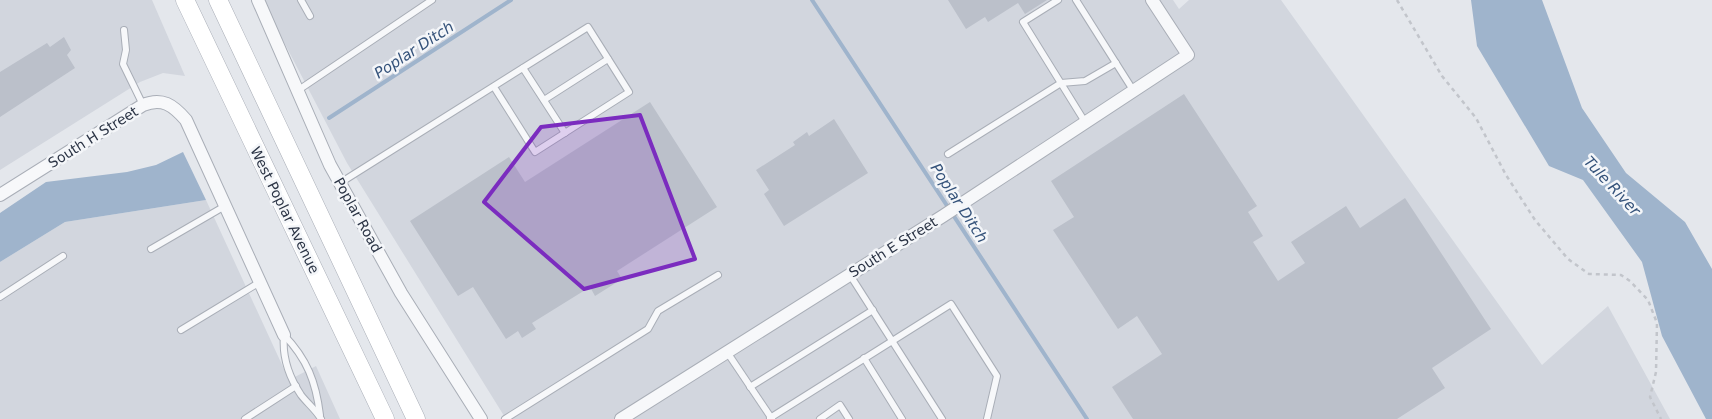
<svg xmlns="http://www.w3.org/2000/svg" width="1712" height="419" font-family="'DejaVu Sans',sans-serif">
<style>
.built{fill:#d2d6de}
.water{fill:#9fb4cc}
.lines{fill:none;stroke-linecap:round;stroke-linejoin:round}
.stream{stroke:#9fb4cc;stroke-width:4}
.building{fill:#bbc0ca}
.service-casing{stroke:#a9aeb7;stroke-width:8}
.minor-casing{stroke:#a9aeb7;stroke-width:14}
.secondary-casing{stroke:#a9aeb7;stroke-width:19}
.path{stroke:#c2c5cb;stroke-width:2.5;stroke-dasharray:4 4;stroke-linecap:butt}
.service{stroke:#f7f8fa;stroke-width:6}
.minor{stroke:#f7f8fa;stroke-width:12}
.secondary{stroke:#fff;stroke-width:18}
.marked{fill:#7b2cbf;fill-opacity:0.2;stroke:#7b2cbf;stroke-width:4;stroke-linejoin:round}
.labels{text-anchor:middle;stroke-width:5;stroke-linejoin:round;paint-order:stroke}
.street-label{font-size:14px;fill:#2b3445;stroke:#f4f6f9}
.water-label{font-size:15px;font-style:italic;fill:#34527a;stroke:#f4f6f9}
</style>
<rect width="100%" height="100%" fill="#e4e7ec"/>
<g class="built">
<polygon points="0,0 152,0 185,76 163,73 140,82 0,170"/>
<polygon points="262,0 1173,0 1179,9 1189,0 1281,0 1542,365 1608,306 1670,419 506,419 347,163"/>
<polygon points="206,200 289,380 316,366 340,419 0,419 0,262 65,222"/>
</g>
<g class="water">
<polygon points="1471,0 1542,0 1582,108 1626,173 1685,222 1712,269 1712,419 1706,419 1662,336 1642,262 1583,180 1549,166 1477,46"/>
<polygon points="183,152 206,200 65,222 0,262 0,213 46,182 127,172 156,165"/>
</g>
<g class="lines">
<g class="stream">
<polyline points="812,0 1087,419"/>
<polyline points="329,118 511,0"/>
</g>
</g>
<g class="building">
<polygon points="948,0 1047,0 1025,14 1018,3 988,22 985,17 966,29"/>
<polygon points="64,37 71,50 67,55 75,68 0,117 0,72 47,43 50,47"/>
<polygon points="1184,94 1257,206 1248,212 1263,236 1253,242 1278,281 1305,263 1291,242 1346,206 1360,228 1405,198 1491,329 1432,368 1445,388 1397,419 1133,419 1112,387 1162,354 1137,316 1118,329 1053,230 1074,217 1051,181"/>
<polygon points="650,102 717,207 617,271 622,279 595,296 590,287 532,323 536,329 522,338 518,331 506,339 473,287 458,296 410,221 509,157 525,182"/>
<polygon points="834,119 868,173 784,226 764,194 769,190 756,170 795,145 793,142 807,132 809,136"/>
</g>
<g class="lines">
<g class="service-casing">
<g id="service">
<polyline points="301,0 310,16"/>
<polyline points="1058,0 1023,22 1085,122"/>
<polyline points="1076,0 1133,90"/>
<polyline points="124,30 126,50 123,64 143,105"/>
<polyline points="523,68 565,133"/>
<polyline points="297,91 432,0"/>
<polyline points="544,100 608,59"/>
<polyline points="948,154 1061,83 1085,81 1116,63"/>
<polyline points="340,183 588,27 629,92 535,152 494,87"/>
<polyline points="151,249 225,206"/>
<polyline points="850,275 942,419"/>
<polyline points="0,297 63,256"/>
<polyline points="181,330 260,282"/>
<path d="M284 335C282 356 289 377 301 395 307 403 316 410 321 419"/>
<path d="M284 335C307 359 316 382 320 415"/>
<polyline points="727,352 772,419"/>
<polyline points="864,358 902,419"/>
<polyline points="750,387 873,310"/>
<polyline points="770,418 951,304 997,376 987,419"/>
<polyline points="245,419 296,386"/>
<polyline points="505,419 648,329 658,311 718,275"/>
<polyline points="820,419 840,405 849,419"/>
</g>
</g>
<g class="minor-casing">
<g id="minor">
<polyline points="258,0 330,165 401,293 481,419"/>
<path d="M0 195 143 105C162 97 173 105 186 120L284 335"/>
<polyline points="621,419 943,216 1188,55 1152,0"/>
</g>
</g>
<g class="secondary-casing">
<g id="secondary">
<polyline points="185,0 385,419"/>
<polyline points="218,0 416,419"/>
</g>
</g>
<polyline class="path" points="1397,0 1442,76 1476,118 1506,175 1535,220 1568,259 1589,274 1621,275 1630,281 1648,300 1657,323 1656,372 1650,397 1661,419"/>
<use href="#service" class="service"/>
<use href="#minor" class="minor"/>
<use href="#secondary" class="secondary"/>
</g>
<path class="marked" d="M640 115 695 259 584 289 484 202 541 127Z"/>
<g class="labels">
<g class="street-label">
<text transform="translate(93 137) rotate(-32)" y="5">South H Street</text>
<text transform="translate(285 210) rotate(64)" y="5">West Poplar Avenue</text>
<text transform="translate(358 215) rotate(61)" y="5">Poplar Road</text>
<text transform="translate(893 247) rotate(-32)" y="5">South E Street</text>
</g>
<g class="water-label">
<text transform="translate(414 50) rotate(-33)" y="5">Poplar Ditch</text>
<text transform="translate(1612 186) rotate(47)" y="5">Tule River</text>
<text transform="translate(959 203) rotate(57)" y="5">Poplar Ditch</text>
</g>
</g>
</svg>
